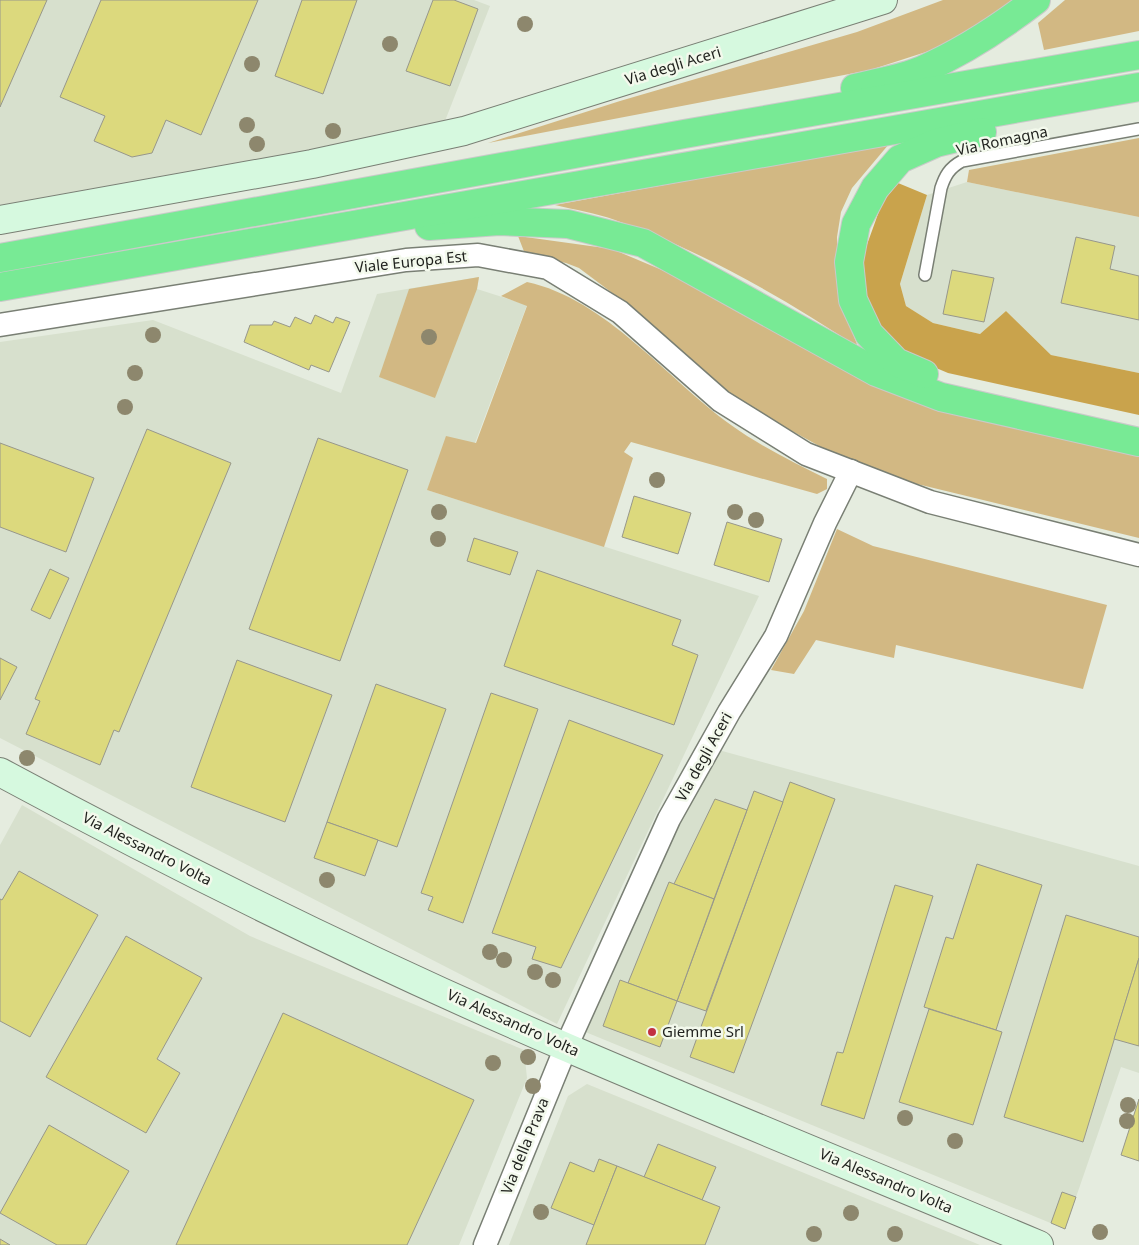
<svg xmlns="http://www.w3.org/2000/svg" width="1139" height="1245" font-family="'Noto Sans',sans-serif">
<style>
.built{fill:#d7e0cd}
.green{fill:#d2b883}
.forest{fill:#c9a34c}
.building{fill:#dcd97d;stroke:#97978b}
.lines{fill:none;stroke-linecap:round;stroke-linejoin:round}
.lane-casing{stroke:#797f74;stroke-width:14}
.street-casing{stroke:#797f74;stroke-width:25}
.secondary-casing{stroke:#797f74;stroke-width:30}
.highway-casing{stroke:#c9cac9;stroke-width:30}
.lane{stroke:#fff;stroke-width:11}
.street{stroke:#fff;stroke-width:22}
.secondary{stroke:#d6f9df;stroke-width:28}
.highway{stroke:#78ea95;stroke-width:28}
.tree{fill:#8d876d}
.poi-dot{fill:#c23141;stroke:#f3f9ec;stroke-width:2}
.labels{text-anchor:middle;stroke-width:5;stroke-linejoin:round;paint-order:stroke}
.street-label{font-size:15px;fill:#1f211d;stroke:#f3f9ec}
.poi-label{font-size:15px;fill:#1f211d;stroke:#f3f9ec;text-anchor:start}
</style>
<rect width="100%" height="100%" fill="#e5ecdf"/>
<g class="built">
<polygon points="0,0 474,0 490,6 443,126 0,205"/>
<polygon points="967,182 1139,217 1139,373 1051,355 1006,311 980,334 933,323 906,306 900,284 927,195"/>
<polygon points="479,277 477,289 527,305 475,443 427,490 759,596 557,1024 0,738 0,342 153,320 341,393 377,294"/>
<polygon points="715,749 1139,866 1139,1073 1121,1067 1065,1229 583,1031"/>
<polygon points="22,805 250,936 524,1050 527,1078 459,1245 0,1245 0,845"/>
<polygon points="587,1084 980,1245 509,1245 568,1096"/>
</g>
<g class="green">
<polygon points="943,0 1014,0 981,27 929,51 870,70 488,143 620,101 857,32"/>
<polygon points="1065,0 1139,0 1139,31 1044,50 1038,23"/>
<polygon points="1139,138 1139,217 967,182 969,170"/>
<path d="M889 144 852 188 841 212 837 237 838 294 858 347C782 297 700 250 615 220 596 213 575 210 555 205Z"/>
<polygon points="518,236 612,249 700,286 802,343 1139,453 1139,538 909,482 832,453 734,399 615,295 579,268 566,263 525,254"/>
<polygon points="479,277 477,289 435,398 379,377 409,289"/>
<path d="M527 282C606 299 667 379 731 425 760 446 795 463 827 479V489L817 494 631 442 624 452 633 458 604 547 427 490 446 436 476 443 527 306 501 296Z"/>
<polygon points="837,529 873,546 1107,605 1083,689 896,645 894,658 816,640 794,674 771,670 804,611"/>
</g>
<polygon class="forest" points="898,183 927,195 900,284 906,306 933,323 980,334 1006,311 1051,355 1139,373 1139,415 948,373 908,356 877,329 863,295 860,264 882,203"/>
<g class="building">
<polygon points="0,0 47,0 0,107"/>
<polygon points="101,0 258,0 201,135 166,120 152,153 132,157 94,141 105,116 60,97"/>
<polygon points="302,0 357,0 323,94 275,76"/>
<polygon points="433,0 454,0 478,9 450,86 406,71"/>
<polygon points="1076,237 1115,246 1110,269 1139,276 1139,320 1061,303"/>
<polygon points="952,270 994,278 984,322 943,314"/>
<polygon points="315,315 333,323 336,317 350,322 329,372 311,365 309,370 244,342 250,325 272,325 274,321 290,327 295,317 311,324"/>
<polygon points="147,429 231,463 119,732 114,730 100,765 26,734 40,701 35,699"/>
<polygon points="318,438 408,470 340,661 249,629"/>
<polygon points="0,443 94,478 66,552 0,527"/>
<polygon points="634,496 691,513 678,554 622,537"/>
<polygon points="727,522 782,539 769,582 714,565"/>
<polygon points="474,538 518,552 510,575 467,561"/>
<polygon points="50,569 69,578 50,619 31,610"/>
<polygon points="537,570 681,620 672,645 698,655 674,725 504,666"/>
<polygon points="0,658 17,667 0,700"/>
<polygon points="237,660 332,695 285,822 191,787"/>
<polygon points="376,684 446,709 397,847 327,822"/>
<polygon points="491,693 538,709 463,923 428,910 433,897 421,893"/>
<polygon points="569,720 663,755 561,968 532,959 536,947 492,933"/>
<polygon points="790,782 835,799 734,1073 690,1057"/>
<polygon points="754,791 783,802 706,1011 677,1001"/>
<polygon points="715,799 747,810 714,899 674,884"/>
<polygon points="327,822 378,840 365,876 314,858"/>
<polygon points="977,864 1042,885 996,1030 924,1007 946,937 953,939"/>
<polygon points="19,871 98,915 30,1037 0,1021 0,899 2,900"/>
<polygon points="669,882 714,899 677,1001 628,983"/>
<polygon points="895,885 933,896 864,1119 821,1105 837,1052 843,1053"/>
<polygon points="1066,915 1139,937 1139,958 1083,1142 1004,1117"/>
<polygon points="126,936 202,978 157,1059 180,1073 146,1133 46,1077"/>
<polygon points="1139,958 1139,1046 1114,1039"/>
<polygon points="620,980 677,1001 660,1047 603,1026"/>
<polygon points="929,1009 1002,1032 973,1125 899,1102"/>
<polygon points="283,1013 474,1100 407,1245 176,1245"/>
<polygon points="1139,1099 1139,1161 1121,1155"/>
<polygon points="49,1125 129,1171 86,1245 57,1245 0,1213"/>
<polygon points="658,1144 716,1167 702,1200 644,1177"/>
<polygon points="599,1159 617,1166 594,1225 551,1208 570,1162 594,1172"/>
<polygon points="617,1166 720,1207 705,1245 586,1245"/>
<polygon points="1062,1192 1076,1197 1065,1229 1051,1223"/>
<polygon points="0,1239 10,1245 0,1245"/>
</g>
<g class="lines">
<g class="lane-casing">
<path id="lane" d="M925 275 941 188C945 176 949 168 962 161L1139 129"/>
</g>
<g class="street-casing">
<g id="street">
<polyline points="0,325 406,260 478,255 548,268 620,312 721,401 806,454 930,502 1139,555"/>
<polyline points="485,1245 566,1047 669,819 729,712 776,636 825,523 851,471"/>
</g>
</g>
<g class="secondary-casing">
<g id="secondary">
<polyline points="0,220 312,164 464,131 883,0"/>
<path d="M0 772C185 872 375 965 568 1048 724 1115 882 1179 1039 1245"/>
</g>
</g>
<g class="highway-casing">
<g id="highway">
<path d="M855 88C877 82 901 79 922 70 963 52 1001 27 1036 0"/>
<polyline points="429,226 499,221 568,224 643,243 876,372 941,397 1139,442"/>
<polyline points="0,258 684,134 1139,55"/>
<polyline points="0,287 1139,87"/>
<polyline points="924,374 896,362 869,334 853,300 849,262 856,224 875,188 900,159 936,143 982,132"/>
</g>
</g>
<use href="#lane" class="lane"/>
<use href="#street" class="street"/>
<use href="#secondary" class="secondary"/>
<use href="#highway" class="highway"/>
</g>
<g class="tree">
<circle cx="525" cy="24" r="8"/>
<circle cx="390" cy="44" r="8"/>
<circle cx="252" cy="64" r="8"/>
<circle cx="247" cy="125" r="8"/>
<circle cx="333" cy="131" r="8"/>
<circle cx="257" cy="144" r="8"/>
<circle cx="153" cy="335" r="8"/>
<circle cx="429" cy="337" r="8"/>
<circle cx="135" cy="373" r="8"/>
<circle cx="125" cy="407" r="8"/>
<circle cx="657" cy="480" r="8"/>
<circle cx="439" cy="512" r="8"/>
<circle cx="735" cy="512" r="8"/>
<circle cx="756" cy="520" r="8"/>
<circle cx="438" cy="539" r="8"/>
<circle cx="27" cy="758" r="8"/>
<circle cx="327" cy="880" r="8"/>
<circle cx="490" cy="952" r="8"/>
<circle cx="504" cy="960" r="8"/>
<circle cx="535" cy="972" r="8"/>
<circle cx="553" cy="980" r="8"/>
<circle cx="528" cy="1057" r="8"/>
<circle cx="493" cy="1063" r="8"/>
<circle cx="533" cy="1086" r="8"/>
<circle cx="1128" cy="1105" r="8"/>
<circle cx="905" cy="1118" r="8"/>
<circle cx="1127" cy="1121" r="8"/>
<circle cx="955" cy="1141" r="8"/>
<circle cx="541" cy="1212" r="8"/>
<circle cx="851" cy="1213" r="8"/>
<circle cx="1100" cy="1232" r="8"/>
<circle cx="814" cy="1234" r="8"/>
<circle cx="895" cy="1234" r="8"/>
</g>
<circle class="poi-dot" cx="652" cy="1032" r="5"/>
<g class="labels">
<g class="street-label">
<text transform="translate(673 66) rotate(-17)" y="5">Via degli Aceri</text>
<text transform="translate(1002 141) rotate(-12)" y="5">Via Romagna</text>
<text transform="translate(411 262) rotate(-6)" y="5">Viale Europa Est</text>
<text transform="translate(704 757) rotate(-61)" y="5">Via degli Aceri</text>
<text transform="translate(147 849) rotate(27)" y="5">Via Alessandro Volta</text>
<text transform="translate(513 1023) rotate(24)" y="5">Via Alessandro Volta</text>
<text transform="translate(525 1146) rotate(-68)" y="5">Via della Prava</text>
<text transform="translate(886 1181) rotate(23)" y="5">Via Alessandro Volta</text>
</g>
<g class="poi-label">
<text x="662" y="1037">Giemme Srl</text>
</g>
</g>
</svg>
